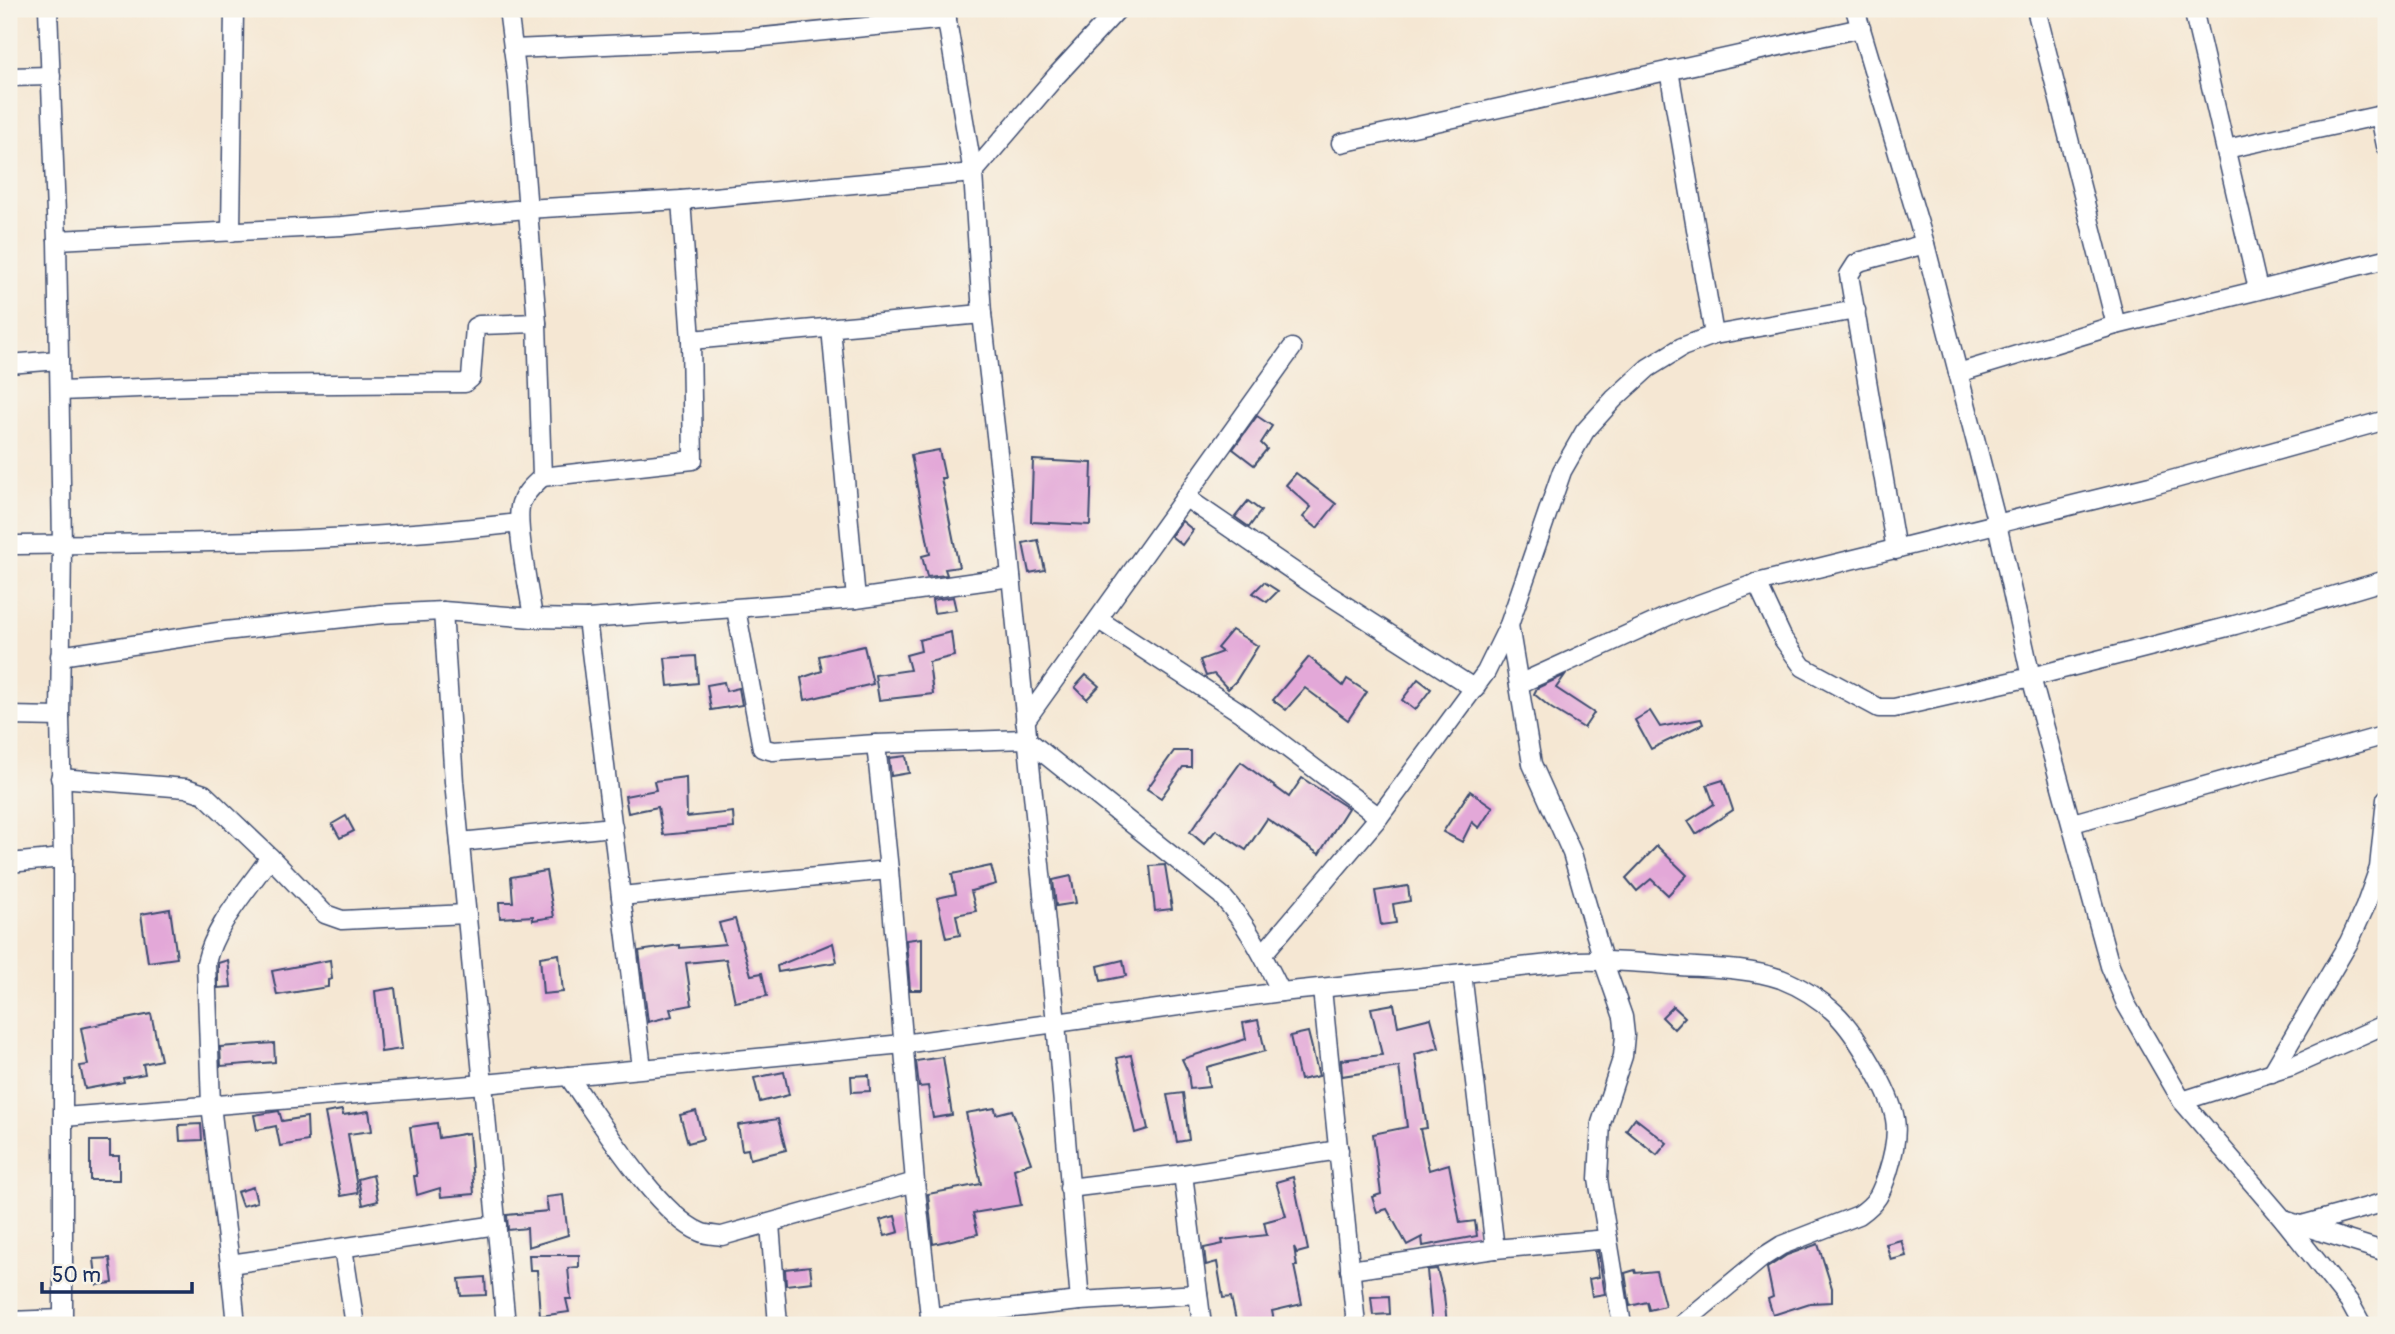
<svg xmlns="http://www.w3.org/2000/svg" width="2395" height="1334" font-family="Pangolin,sans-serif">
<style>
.building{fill:#e3a8d8}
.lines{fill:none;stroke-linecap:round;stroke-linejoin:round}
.minor-casing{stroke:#3c4b70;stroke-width:21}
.minor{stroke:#fff;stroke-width:18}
</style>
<rect width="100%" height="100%" fill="#f7f3e8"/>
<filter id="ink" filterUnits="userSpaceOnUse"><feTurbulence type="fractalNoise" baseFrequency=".0143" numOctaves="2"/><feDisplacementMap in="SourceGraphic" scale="14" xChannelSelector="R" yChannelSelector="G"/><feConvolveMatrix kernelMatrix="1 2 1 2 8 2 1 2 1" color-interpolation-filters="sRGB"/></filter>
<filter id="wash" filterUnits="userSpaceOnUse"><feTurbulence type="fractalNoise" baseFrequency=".00686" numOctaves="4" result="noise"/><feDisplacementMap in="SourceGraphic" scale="28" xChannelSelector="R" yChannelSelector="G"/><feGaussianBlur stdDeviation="1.57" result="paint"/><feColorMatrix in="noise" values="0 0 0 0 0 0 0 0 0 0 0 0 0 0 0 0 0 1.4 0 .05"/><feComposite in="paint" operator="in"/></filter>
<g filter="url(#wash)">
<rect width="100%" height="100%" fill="#f5e7d3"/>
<g id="blocks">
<g class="building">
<polygon points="1257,416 1272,426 1261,443 1267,449 1254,465 1233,449"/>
<polygon points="939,450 945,478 941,478 959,567 945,569 947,575 927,577 922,556 930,554 911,455"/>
<polygon points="1033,460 1092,463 1090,525 1031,522"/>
<polygon points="1296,473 1336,504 1317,528 1303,517 1311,507 1286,485"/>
<polygon points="1248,501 1261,511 1249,527 1235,517"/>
<polygon points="1182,521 1193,530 1182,545 1171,536"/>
<polygon points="1038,540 1045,570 1029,573 1023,543"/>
<polygon points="1264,582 1278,591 1267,602 1253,593"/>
<polygon points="953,597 956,610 934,613 932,600"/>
<polygon points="1232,630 1258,646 1236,681 1228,689 1214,674 1206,676 1200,660 1222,652 1217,648"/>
<polygon points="951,632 954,656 929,662 933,694 879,700 875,675 910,670 906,655 921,651 919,640"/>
<polygon points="864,646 873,684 805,700 801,678 822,671 819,656"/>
<polygon points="696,656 698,683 668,686 665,658"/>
<polygon points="1309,657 1343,686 1347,679 1367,692 1348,720 1305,688 1286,710 1273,700"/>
<polygon points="1086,675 1099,686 1087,699 1075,687"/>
<polygon points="1565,675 1556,688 1594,713 1584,728 1551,708 1534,694 1537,688"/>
<polygon points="1418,679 1431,689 1415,710 1402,700"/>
<polygon points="724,682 726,691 739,688 742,705 711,710 707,685"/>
<polygon points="1650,711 1660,727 1701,719 1703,724 1651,749 1635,720"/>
<polygon points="1174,751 1191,751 1191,767 1183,767 1161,798 1147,789"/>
<polygon points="906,756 909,773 891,776 889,758"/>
<polygon points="1241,762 1289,797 1302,778 1348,808 1319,854 1267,819 1246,850 1216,830 1204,844 1190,832"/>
<polygon points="686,777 687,817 733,812 734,828 663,835 658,807 628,813 625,796 656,790 654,781"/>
<polygon points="1723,780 1733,810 1696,834 1688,821 1714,804 1707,785"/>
<polygon points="1470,791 1493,807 1479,828 1472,822 1462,842 1443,832"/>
<polygon points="346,816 354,831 340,838 332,824"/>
<polygon points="1657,846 1687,875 1668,895 1651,879 1637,891 1626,878"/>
<polygon points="1165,865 1172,909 1155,911 1150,866"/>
<polygon points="991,866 996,884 971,891 976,911 956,915 960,935 946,938 937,898 956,894 952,874"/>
<polygon points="546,871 554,917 533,920 533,916 500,918 499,902 513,902 511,877"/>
<polygon points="1071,876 1076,903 1056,906 1053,880"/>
<polygon points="1408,886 1410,901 1393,904 1396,923 1381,925 1375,891"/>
<polygon points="170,909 177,958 148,962 141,914"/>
<polygon points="735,919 751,975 762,973 767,996 735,1002 726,959 686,963 692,1005 670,1009 672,1016 648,1022 639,951 680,945 680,948 725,944 719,923"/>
<polygon points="922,938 922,990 910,990 906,940"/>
<polygon points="833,943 837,962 778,972 777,966"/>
<polygon points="559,954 563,992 543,994 540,957"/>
<polygon points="228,960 231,987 218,988 218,963"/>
<polygon points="330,960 332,979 328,980 328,987 277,995 272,971"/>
<polygon points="1123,960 1126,976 1101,981 1098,966"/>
<polygon points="395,988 402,1049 381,1052 375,991"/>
<polygon points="1394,1004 1398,1026 1431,1018 1439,1048 1415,1054 1427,1128 1420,1129 1429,1170 1449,1164 1460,1223 1475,1221 1477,1236 1423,1246 1422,1237 1407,1245 1387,1209 1377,1212 1372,1197 1381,1194 1373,1134 1407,1127 1399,1067 1342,1076 1341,1060 1382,1055 1371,1008"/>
<polygon points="1673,1006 1685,1017 1674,1029 1662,1017"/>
<polygon points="151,1014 161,1060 143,1064 145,1074 123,1078 124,1082 85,1089 80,1066 88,1065 81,1028"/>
<polygon points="1258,1020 1265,1051 1207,1067 1209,1087 1190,1089 1188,1072 1182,1059 1246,1039 1243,1023"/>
<polygon points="1308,1032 1319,1076 1300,1080 1290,1036"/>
<polygon points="274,1043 275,1062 221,1066 220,1047"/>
<polygon points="1131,1055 1148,1129 1135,1133 1117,1058"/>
<polygon points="943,1057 952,1115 933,1118 928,1086 919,1087 916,1061"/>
<polygon points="784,1072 789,1095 760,1102 754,1078"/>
<polygon points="869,1075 870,1091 852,1092 851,1076"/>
<polygon points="1183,1093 1189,1140 1177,1142 1167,1095"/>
<polygon points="995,1108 996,1114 1012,1110 1031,1163 1014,1169 1021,1205 973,1213 978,1234 933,1244 928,1194 981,1184 966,1113"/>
<polygon points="342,1110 343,1115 369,1111 372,1131 348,1134 358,1193 341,1196 325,1113"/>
<polygon points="279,1111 282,1121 307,1117 308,1141 280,1146 276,1126 257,1130 254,1115"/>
<polygon points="696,1111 703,1139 688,1143 680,1115"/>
<polygon points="1635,1118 1667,1143 1657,1155 1626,1130"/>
<polygon points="778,1119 786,1150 750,1159 748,1149 742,1150 738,1125"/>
<polygon points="437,1123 439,1138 469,1133 474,1194 441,1197 440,1188 417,1195 414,1176 417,1176 410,1127"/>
<polygon points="201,1124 202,1140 180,1141 179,1125"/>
<polygon points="90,1141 110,1141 110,1156 119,1156 119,1180 90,1180"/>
<polygon points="373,1175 378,1201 363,1205 358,1179"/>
<polygon points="1293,1177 1308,1250 1297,1253 1294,1247 1297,1266 1294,1266 1302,1304 1272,1311 1274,1321 1272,1321 1273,1325 1237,1325 1231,1297 1223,1298 1217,1262 1206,1265 1204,1248 1223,1244 1222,1240 1267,1235 1264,1222 1286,1216 1276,1182"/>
<polygon points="253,1187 257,1202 242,1206 237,1192"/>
<polygon points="563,1195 568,1235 528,1247 527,1228 508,1230 507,1215 548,1211 546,1197"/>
<polygon points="895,1216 899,1232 885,1236 880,1220"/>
<polygon points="1901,1240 1906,1256 1891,1260 1886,1244"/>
<polygon points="1818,1244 1832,1288 1832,1302 1810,1303 1773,1315 1768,1299 1773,1297 1767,1268 1787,1255"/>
<polygon points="1598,1251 1605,1294 1592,1296 1589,1279 1599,1277 1595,1252"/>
<polygon points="529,1255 579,1255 579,1267 568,1268 571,1299 566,1299 569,1312 540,1316 537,1270 530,1270"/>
<polygon points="110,1258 113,1283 97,1285 94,1259"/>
<polygon points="810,1266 812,1282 786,1285 785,1269"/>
<polygon points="1437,1269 1444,1295 1447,1325 1432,1325 1427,1270"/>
<polygon points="1635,1270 1636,1273 1656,1271 1665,1306 1649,1310 1647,1302 1630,1306 1625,1273"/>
<polygon points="485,1277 486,1295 461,1296 459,1279"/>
<polygon points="1389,1296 1390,1314 1373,1315 1371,1297"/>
</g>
</g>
</g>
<g filter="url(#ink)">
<use href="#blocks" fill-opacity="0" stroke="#3c4b70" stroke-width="2"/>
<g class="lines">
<g class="minor-casing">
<g id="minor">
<polyline points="48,9 57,240 62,544 60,717 63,858 63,1325"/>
<path d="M508 9 518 86 537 323 542 477C534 485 525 492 521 503 514 522 530 594 533 618"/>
<polyline points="945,9 973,173 982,314 1003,496 1056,1023 1080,1301"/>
<polyline points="1855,9 1925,244 1997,524 2031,677 2110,966 2126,1004 2182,1101 2284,1220 2350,1303 2362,1325"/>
<polyline points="2036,9 2116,325"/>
<polyline points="2193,9 2258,289"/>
<polyline points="513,49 743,39 947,19"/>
<polyline points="1669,70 1714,335"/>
<polyline points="9,77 51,76"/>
<polyline points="2380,116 2386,146"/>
<polyline points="1341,143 1861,28"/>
<polyline points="2226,149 2386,114"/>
<polyline points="231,232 234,9"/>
<polyline points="57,240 341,226 526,209 681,200 973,173 1057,75 1118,9"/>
<polyline points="831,328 856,599"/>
<polyline points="691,340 982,314"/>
<polyline points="9,364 59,360"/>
<polyline points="1958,373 2116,325 2386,259"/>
<polyline points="60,391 219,385 465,383 471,378 475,327 479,325 537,323"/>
<polyline points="542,477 693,460 691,340 681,200"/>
<polyline points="1185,497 1318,588 1475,689"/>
<path d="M9 545C179 543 350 543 519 523"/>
<polyline points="1896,550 1849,275 1856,264 1862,261 1925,244"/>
<polyline points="1757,583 1783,639 1803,667 1879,708 1894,708 2031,677 2235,625 2386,580"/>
<path d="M736 609 762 748 773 751 876 744 1026 739 1221 895C1247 924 1264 957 1281 992"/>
<polyline points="443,611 454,782 506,1325"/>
<polyline points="587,619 642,1068"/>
<polyline points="1099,620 1241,713 1379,817"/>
<polyline points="1509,625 1532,764 1572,853 1603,960 1623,1017 1625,1035 1623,1056 1601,1123 1598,1179 1622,1325"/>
<polyline points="60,656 225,631 381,614 443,611 533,618 587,619 856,599 1011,577"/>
<polyline points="1519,684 1677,612 1757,583 2150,486 2386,420"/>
<polyline points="9,716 60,717"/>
<polyline points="1025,721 1292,348"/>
<polyline points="876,744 889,870 915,1182 931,1325"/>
<polyline points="60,778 186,788 204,794 270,857 325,914 342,920 467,914"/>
<polyline points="2073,823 2386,735"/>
<polyline points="460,842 613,827"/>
<polyline points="9,863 63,858"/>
<polyline points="621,896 889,870"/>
<polyline points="1263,954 1379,817 1486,672 1509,625 1562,471 1585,431 1614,399 1648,368 1682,347 1714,335 1856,310"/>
<polyline points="1322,989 1356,1325"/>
<polyline points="2272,1073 2349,942 2365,907 2379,868 2386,799"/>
<path d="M568 1076C597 1116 657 1214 700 1232 706 1235 715 1235 722 1236L915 1182"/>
<polyline points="2182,1101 2292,1066 2386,1024"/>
<path d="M64 1117 484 1084 903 1044 1281 992 1578 961C1612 960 1646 963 1680 966 1713 968 1749 968 1781 979 1799 986 1820 999 1835 1013 1856 1033 1890 1091 1895 1119 1898 1136 1893 1156 1888 1172 1881 1193 1878 1202 1859 1215L1782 1245 1763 1257 1681 1325"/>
<polyline points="1183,1174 1202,1325"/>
<polyline points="1069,1188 1183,1174 1339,1150"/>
<polyline points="2284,1220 2386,1252"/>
<polyline points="770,1224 778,1325"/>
<polyline points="2302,1225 2386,1202"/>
<polyline points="343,1248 355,1325"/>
<polyline points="1495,1249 1608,1239"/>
<polyline points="230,1264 497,1225"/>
<polyline points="1350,1270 1495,1249 1462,973"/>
<polyline points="930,1317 1080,1301 1198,1294"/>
<polyline points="9,1321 63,1319"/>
<path d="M236 1325 230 1264 211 1105 206 963C215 924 248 890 270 857"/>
</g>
</g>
<use href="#minor" class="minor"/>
</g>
</g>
<rect width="2395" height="1334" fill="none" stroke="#f7f3e8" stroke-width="35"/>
<path d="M42 1282v10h150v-10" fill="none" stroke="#1b2f5e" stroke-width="3.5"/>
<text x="52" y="1282" font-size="21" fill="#1b2f5e" stroke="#f7f3e8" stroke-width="5" paint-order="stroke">50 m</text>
</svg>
